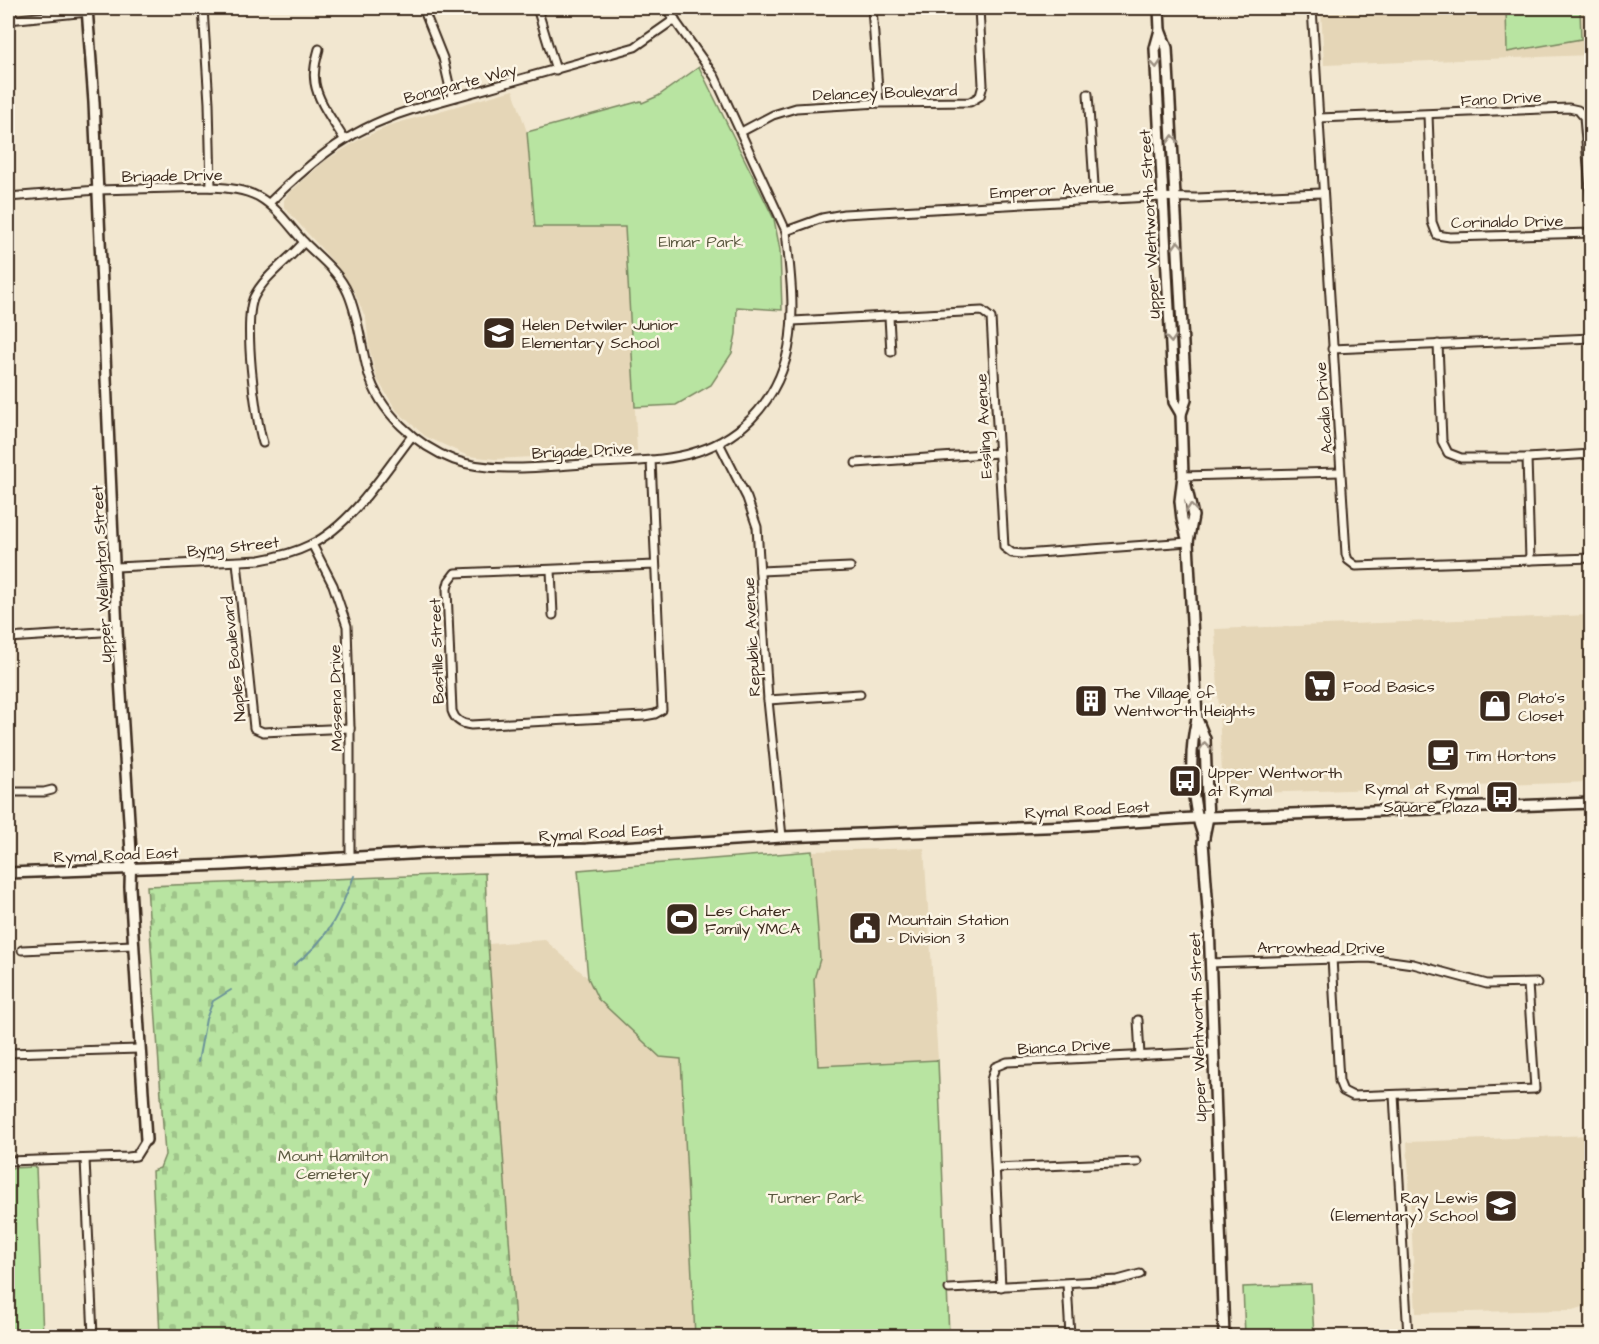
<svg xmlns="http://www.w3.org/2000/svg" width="1599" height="1344" font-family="'Architects Daughter',sans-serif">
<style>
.built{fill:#e5d6b7}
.cemetery{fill:url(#cemetery-stones);stroke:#7a8760;stroke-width:1.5}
.park{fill:#b8e4a1;stroke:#7a8760;stroke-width:1.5}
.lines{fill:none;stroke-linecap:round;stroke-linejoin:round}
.stream{stroke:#6c9499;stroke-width:2}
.street-casing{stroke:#3b2a1e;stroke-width:11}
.secondary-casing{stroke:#3b2a1e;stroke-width:14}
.street{stroke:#fcf5e5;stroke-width:7}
.secondary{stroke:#fcf5e5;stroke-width:9}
.oneway{stroke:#9c9082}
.labels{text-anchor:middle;stroke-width:5;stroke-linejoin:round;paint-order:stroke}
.street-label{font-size:16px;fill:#3b2a1e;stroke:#fcf5e5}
.park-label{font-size:16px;fill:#5a583f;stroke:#fcf5e5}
.poi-label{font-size:16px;fill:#3b2a1e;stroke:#fcf5e5;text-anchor:start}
</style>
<defs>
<pattern id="cemetery-stones" width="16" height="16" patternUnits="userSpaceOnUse" patternTransform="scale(1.5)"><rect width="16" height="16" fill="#b8e4a1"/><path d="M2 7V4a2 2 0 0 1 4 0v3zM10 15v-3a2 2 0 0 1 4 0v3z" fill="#9fc48a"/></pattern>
</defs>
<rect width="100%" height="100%" fill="#f2e7d0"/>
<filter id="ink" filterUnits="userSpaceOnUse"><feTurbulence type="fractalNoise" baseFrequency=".0167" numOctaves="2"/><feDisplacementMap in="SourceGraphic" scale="12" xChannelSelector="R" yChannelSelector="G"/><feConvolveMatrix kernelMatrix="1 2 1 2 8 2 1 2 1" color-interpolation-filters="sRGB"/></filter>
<g filter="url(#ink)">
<g class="built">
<polygon points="1321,8 1591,8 1591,55 1324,65"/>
<polygon points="513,90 527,132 535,227 626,227 637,451 495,459 468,456 425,436 397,411 377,379 369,347 366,319 354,291 337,266 284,207 284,200 288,194 325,161 360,139 394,124"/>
<polygon points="1591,615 1591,782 1223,794 1215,629"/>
<polygon points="924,848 938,1060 818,1067 814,979 820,959 812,851"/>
<polygon points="545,940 588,978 598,999 681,1059 695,1336 516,1336 488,944"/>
<polygon points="1591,1135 1591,1305 1572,1310 1416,1313 1407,1142"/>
</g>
<polygon class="cemetery" points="485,873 488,944 516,1336 160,1336 152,1171 160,1168 165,1155 147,886"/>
<g class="park">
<polygon points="1506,8 1580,8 1581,39 1507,52"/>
<polygon points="699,67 774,219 780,250 782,310 737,307 736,334 732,353 711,385 676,405 635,407 625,227 535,227 527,132 641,101 642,103 658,96"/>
<polygon points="812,851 820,959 814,979 818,1066 938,1060 949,1336 695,1336 681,1059 660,1057 598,999 588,978 578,870"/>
<polygon points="36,1167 43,1336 8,1336 8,1168"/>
<polygon points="1311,1284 1314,1336 1245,1336 1243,1287"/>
</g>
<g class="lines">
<g class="stream">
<path d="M294 965C328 940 339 914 354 876"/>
<polyline points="198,1062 206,1019 213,1001 231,990"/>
</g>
<g class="street-casing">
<g id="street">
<polyline points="203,8 209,103 211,187"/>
<polyline points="423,8 443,58 452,97"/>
<polyline points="537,8 556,70"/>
<polyline points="872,8 879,103"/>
<polyline points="1312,8 1346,554 1348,560 1356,566 1592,558"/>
<polyline points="8,20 88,12"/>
<path d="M319 49C316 60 313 71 315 83 318 102 334 122 344 139"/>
<polyline points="1088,94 1095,200"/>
<polyline points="1428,115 1432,222 1437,235 1450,237 1592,233"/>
<polyline points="1319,118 1569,108 1578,110 1584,117 1592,214"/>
<polyline points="741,132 773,115 796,108 879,103 970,102 980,96 983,85 979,8"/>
<path d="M8 197 97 190 211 187C228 188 244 189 259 197 278 208 290 227 304 242 320 258 339 272 348 293 359 319 361 346 368 372 379 412 417 446 454 460 496 475 554 465 599 463 655 460 708 462 751 419 804 365 793 300 786 231L781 220 715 77 666 8"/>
<path d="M269 203C316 157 352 127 417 108L635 47 675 19"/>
<polyline points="786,231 822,218 844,214 1149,197 1196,198 1322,193"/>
<polyline points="889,317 891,352"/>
<polyline points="793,321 982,311 991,318 1004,547 1012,553 1023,554 1188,542"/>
<polyline points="1438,344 1442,441 1448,453 1461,458 1527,458 1592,454"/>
<polyline points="1332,349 1592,338"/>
<path d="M263 443C255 418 243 319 254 297 265 275 289 260 304 242"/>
<polyline points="719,443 747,498 757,527 768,700 782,837"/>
<polyline points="1527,458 1530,560"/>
<path d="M651 460 662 710 655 714 644 716 471 725C461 724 455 720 452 711L447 589 449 581 455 573 655 565"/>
<polyline points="856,463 998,453"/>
<polyline points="1183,476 1340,472"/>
<polyline points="312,544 333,585 347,626 350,728 350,858"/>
<polyline points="237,562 254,728 263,732 350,728"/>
<path d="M116 567 260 560C277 557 294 553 310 545 352 525 384 472 412 436"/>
<polyline points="551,570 553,615"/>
<polyline points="760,571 850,567"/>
<polyline points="8,638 117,631"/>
<polyline points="768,700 860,694"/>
<polyline points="8,792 44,792 52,790"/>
<polyline points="22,950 133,945"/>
<polyline points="1332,958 1339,1081 1343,1091 1353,1096 1535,1089 1528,984"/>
<polyline points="1210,963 1369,958 1413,964 1487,984 1537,983"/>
<polyline points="1138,1020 1140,1056"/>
<polyline points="8,1053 139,1049"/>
<polyline points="1394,1095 1408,1336"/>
<polyline points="85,1159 93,1336"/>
<polyline points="8,1161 128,1157 136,1156 146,1140"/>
<polyline points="996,1168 1137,1162"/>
<polyline points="1067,1284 1070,1336"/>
<polyline points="1001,1287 991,1080 995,1067 1007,1062 1212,1052"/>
<polyline points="949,1289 1118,1280 1140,1274"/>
</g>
</g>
<g class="secondary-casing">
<g id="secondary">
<polyline points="87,8 94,102 117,631 131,852 130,887 146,1140"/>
<polyline points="1159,8 1160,30 1167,48 1186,400 1181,414 1183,476 1180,501 1182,519 1188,542"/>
<polyline points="1160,30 1155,48 1174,402 1181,414"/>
<path d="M1185 481 1193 516 1188 542 1197 719C1188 754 1191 804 1204 838"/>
<polyline points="1197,719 1205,739 1207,798 1208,817 1203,842 1209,923 1224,1336"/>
<polyline points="8,873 226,865 425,853 587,849 782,837 1071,826 1208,817 1592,803"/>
</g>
</g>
<use href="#street" class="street"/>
<use href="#secondary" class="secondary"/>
</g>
<defs><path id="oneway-chevron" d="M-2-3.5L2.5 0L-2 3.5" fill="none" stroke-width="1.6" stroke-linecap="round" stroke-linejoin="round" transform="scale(1.5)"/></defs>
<g class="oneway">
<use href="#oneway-chevron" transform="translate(1156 64) rotate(86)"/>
<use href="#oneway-chevron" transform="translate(1173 139) rotate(-93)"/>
<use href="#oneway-chevron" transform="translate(1178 245) rotate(-93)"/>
<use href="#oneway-chevron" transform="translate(1171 339) rotate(86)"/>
<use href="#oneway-chevron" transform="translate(1191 508) rotate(-96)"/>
<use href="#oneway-chevron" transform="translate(1205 746) rotate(-95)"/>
</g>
</g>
<defs>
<g id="school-square" transform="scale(1.725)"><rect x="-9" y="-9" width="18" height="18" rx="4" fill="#3b2a1e" stroke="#fcf5e5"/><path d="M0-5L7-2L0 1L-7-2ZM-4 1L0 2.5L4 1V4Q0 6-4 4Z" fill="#fff"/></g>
<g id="supermarket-square" transform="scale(1.725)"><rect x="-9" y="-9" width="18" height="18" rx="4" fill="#3b2a1e" stroke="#fcf5e5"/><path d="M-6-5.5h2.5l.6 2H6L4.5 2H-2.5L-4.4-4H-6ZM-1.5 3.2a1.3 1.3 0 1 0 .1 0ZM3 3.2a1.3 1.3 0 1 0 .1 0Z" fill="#fff"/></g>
<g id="building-square" transform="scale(1.725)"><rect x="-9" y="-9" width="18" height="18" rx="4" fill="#3b2a1e" stroke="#fcf5e5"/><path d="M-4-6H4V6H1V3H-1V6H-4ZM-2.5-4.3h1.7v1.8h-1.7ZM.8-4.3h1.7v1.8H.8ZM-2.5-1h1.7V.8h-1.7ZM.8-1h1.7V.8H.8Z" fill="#fff"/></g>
<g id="shop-square" transform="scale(1.725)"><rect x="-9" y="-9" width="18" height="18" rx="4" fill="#3b2a1e" stroke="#fcf5e5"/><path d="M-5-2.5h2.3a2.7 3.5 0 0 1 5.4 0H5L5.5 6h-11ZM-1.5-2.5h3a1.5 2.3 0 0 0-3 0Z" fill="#fff"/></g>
<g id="cafe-square" transform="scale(1.725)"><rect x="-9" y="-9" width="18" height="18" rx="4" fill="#3b2a1e" stroke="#fcf5e5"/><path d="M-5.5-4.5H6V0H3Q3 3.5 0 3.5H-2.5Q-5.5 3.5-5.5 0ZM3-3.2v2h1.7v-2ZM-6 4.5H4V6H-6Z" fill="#fff"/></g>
<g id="bus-square" transform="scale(1.725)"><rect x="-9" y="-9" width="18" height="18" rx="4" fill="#3b2a1e" stroke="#fcf5e5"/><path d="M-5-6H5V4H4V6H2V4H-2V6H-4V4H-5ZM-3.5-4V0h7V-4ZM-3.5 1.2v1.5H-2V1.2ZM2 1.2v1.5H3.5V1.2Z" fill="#fff"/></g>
<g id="stadium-square" transform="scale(1.725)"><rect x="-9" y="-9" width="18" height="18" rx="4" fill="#3b2a1e" stroke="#fcf5e5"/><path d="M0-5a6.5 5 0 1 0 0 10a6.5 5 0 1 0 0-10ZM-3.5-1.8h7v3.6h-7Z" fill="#fff"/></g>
<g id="civic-square" transform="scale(1.725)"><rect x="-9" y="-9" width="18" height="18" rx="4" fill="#3b2a1e" stroke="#fcf5e5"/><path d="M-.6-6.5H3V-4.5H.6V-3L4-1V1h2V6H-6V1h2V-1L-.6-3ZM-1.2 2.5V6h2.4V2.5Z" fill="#fff"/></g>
</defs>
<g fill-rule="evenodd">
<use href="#school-square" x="499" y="333"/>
<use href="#supermarket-square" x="1320" y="686"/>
<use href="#building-square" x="1091" y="701"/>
<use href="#shop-square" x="1495" y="706"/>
<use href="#cafe-square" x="1443" y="755"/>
<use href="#bus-square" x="1185" y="781"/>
<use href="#bus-square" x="1502" y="797"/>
<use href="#stadium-square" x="682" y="919"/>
<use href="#civic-square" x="865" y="928"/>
<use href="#school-square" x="1501" y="1206"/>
</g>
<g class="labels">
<g class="street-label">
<text transform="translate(460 83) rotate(-15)" y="6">Bonaparte Way</text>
<text transform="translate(885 92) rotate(-2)" y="6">Delancey Boulevard</text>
<text transform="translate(1501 98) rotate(-3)" y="6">Fano Drive</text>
<text transform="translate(172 175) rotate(-1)" y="6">Brigade Drive</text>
<text transform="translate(1052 189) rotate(-3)" y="6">Emperor Avenue</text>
<text transform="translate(1507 221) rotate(-1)" y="6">Corinaldo Drive</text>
<text transform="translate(1149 224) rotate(-93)" y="6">Upper Wentworth Street</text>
<text transform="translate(1323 408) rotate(-94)" y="6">Acadia Drive</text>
<text transform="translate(983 426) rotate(-93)" y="6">Essling Avenue</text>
<text transform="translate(582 450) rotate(-3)" y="6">Brigade Drive</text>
<text transform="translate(233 546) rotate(-6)" y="6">Byng Street</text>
<text transform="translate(101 574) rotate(-93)" y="6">Upper Wellington Street</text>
<text transform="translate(751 637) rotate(-93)" y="6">Republic Avenue</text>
<text transform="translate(436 651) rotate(-92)" y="6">Bastille Street</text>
<text transform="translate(233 659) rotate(-96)" y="6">Naples Boulevard</text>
<text transform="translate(335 698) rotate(-91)" y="6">Massena Drive</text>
<text transform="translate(1087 809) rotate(-3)" y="6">Rymal Road East</text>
<text transform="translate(601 832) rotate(-3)" y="6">Rymal Road East</text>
<text transform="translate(116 854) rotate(-2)" y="6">Rymal Road East</text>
<text x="1321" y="953">Arrowhead Drive</text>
<text transform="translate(1197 1027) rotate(-92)" y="6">Upper Wentworth Street</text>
<text transform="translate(1064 1046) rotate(-3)" y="6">Bianca Drive</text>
</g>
<g class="park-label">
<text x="701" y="247">Elmar Park</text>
<text x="333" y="1161">Mount Hamilton<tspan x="333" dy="18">Cemetery</tspan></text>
<text x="816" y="1203">Turner Park</text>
</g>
<g class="poi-label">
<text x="522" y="330">Helen Detwiler Junior<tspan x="522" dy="18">Elementary School</tspan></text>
<text x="1343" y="692">Food Basics</text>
<text x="1114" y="698">The Village of<tspan x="1114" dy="18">Wentworth Heights</tspan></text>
<text x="1518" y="703">Plato's<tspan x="1518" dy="18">Closet</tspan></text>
<text x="1466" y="761">Tim Hortons</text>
<text x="1208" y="778">Upper Wentworth<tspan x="1208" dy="18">at Rymal</tspan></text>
<text x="1479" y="794" text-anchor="end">Rymal at Rymal<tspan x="1479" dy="18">Square Plaza</tspan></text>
<text x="705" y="916">Les Chater<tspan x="705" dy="18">Family YMCA</tspan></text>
<text x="888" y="925">Mountain Station<tspan x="888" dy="18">- Division 3</tspan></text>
<text x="1478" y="1203" text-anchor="end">Ray Lewis<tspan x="1478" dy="18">(Elementary) School</tspan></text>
</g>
</g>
<rect width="1599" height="1344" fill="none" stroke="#fcf5e5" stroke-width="30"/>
<rect x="15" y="15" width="1569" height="1314" fill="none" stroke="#3b2a1e" stroke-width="2" filter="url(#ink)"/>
</svg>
